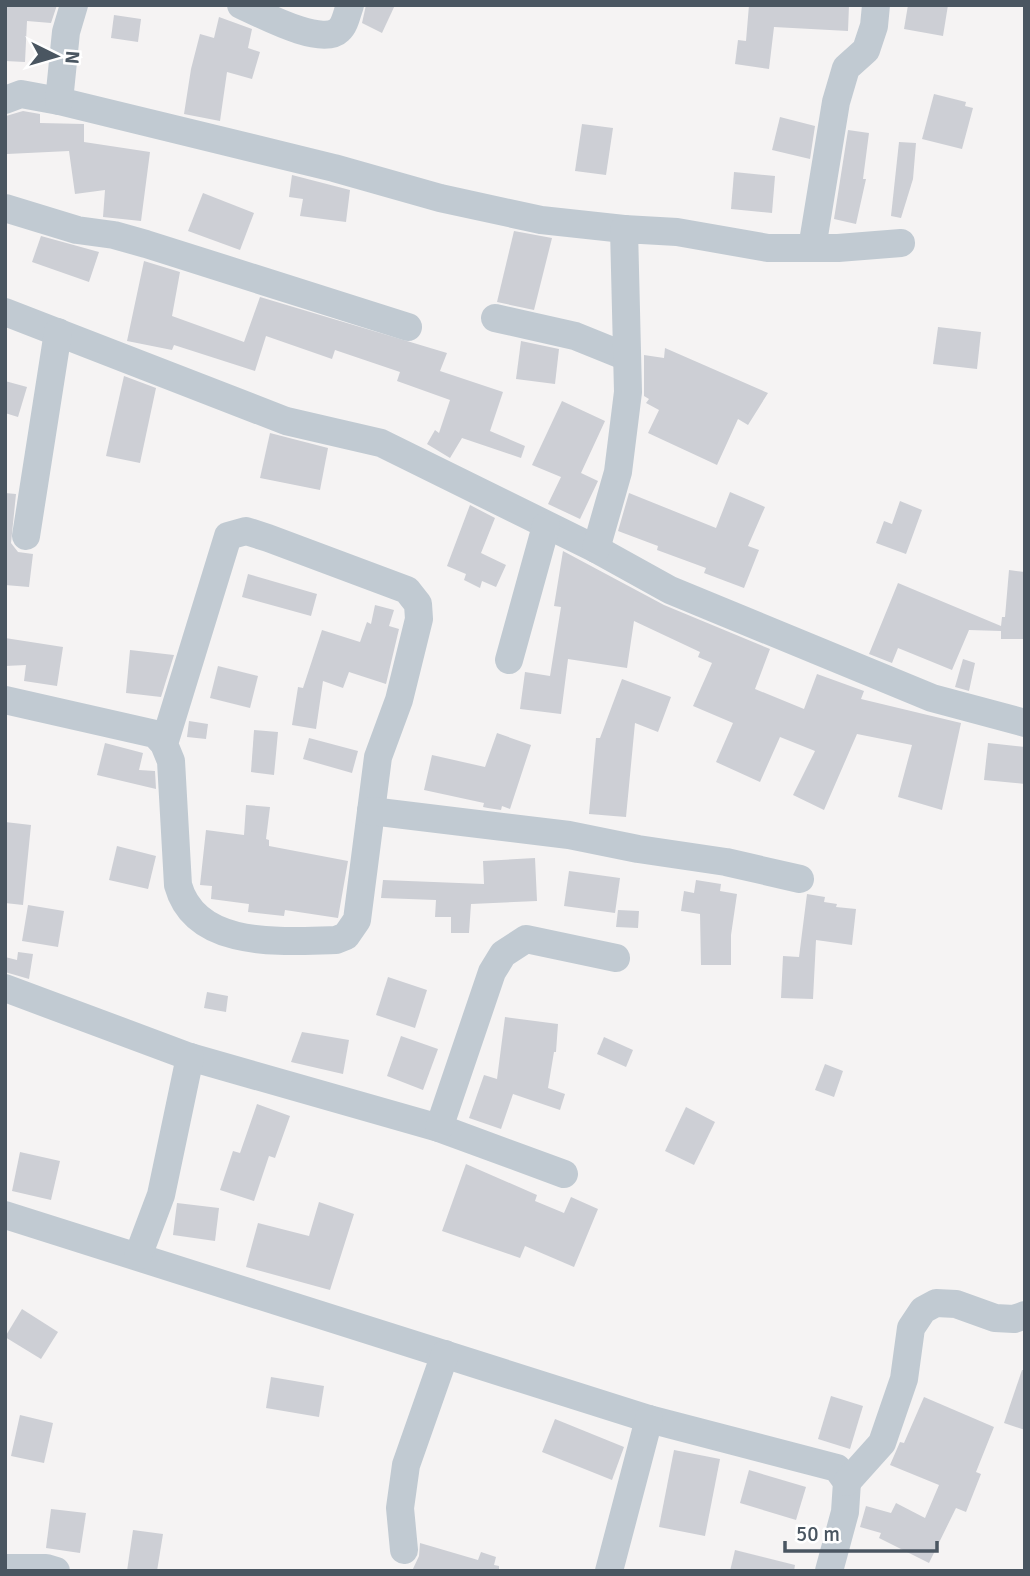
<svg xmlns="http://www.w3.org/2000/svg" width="1030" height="1576" font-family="Signika,sans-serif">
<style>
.building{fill:#cdcfd5}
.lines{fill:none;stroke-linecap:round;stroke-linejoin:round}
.minor{stroke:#c1cad2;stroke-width:28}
</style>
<rect width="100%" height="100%" fill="#f5f3f3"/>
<g class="building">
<polygon points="5,5 57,5 51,23 27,21 25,62 5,61"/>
<polygon points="366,5 395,5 382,33 362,23"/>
<polygon points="749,5 849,5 848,31 774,27 769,69 735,64 738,40 746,41"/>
<polygon points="908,5 948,5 943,36 904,29"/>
<polygon points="114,15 141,19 138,42 111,38"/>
<polygon points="219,17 252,29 248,48 260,52 252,79 227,72 220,121 184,114 191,69 200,34 214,38"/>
<polygon points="934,94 966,102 965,106 973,108 962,149 922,139"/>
<polygon points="23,111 40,114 40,123 84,124 84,142 150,152 141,221 103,217 105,190 75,194 69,151 7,154 6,116"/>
<polygon points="780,117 815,126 810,159 772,150"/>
<polygon points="582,124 613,128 606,175 575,171"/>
<polygon points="848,130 869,133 863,179 866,179 856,224 834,219"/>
<polygon points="899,142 916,143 913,179 901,218 891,216"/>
<polygon points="734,172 775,176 772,213 731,209"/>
<polygon points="292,175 350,190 346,222 300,216 303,199 289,197"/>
<polygon points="203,193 254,213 240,250 188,231"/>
<polygon points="514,231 552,238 534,310 497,302"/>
<polygon points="41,236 99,252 89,282 32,262"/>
<polygon points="144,261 180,272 172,316 244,342 260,297 447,353 440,371 503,392 490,431 525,446 521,458 462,438 450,458 427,444 435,430 439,433 450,400 397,381 400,372 335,350 332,359 266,336 255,371 174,345 172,350 127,341"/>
<polygon points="938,327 981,332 977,369 933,364"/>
<polygon points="521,341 559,349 555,384 516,379"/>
<polygon points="665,348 768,393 748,425 738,419 717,465 648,433 659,410 646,403 649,399 644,396 644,355 664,358"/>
<polygon points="124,376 156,388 140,463 106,456"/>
<polygon points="5,381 27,387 18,417 5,413"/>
<polygon points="562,401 605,421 581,473 598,481 580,519 548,504 561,477 532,465"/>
<polygon points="270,433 328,448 320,490 260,478"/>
<polygon points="730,492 765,507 748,546 759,550 744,588 704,573 706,568 657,550 658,546 618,531 629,493 716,528"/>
<polygon points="5,493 16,494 11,543 18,552 33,554 29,587 5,585"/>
<polygon points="900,501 922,510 906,554 876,543 884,521 892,524"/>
<polygon points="470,505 495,518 481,553 506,565 496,587 482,581 480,588 464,580 466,574 447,566"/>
<polygon points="563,551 664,605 770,649 755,689 804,709 817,674 864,691 861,699 961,723 942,810 898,797 912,745 857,734 824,810 793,795 815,751 780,737 760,782 716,762 733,723 693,706 712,663 698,657 700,652 634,621 627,668 568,659 561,714 520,709 525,672 550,676 561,607 554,606"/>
<polygon points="1009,570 1025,572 1025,639 1001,639 1001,631 969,630 952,670 898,648 892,663 869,654 898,583 1001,626 1002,617 1005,617"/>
<polygon points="248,574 317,594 311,616 242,597"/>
<polygon points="375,605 394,610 389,626 399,629 386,684 349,672 343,688 323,681 316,729 292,725 298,687 303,688 322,630 360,642 367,622 371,624"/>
<polygon points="5,638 63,647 57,686 24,681 26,665 5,666"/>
<polygon points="130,650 174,655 161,697 126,693"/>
<polygon points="963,659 975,663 969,691 955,687"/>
<polygon points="218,666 258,676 250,708 210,698"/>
<polygon points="622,679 671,697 658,732 635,723 626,817 589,814 596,738 600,738"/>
<polygon points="189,721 208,724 206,739 187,737"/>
<polygon points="254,730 278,732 274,775 251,772"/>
<polygon points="497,733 531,745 510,809 502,806 501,810 488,808 483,807 484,803 424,790 432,755 485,767"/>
<polygon points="309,738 358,751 352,773 303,759"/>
<polygon points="105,743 143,753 139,770 155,771 156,789 97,775"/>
<polygon points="988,743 1025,747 1025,784 984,780"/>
<polygon points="246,805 270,807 266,839 269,840 269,846 348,861 338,918 285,910 284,916 248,912 249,904 211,899 212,886 200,885 206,830 244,835"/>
<polygon points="5,822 31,825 23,905 5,903"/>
<polygon points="117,846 156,856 148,889 109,880"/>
<polygon points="535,858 537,901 471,904 469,933 451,933 451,917 435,917 436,900 381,898 383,880 484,884 483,861"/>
<polygon points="569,871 620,878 615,913 564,906"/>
<polygon points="696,880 721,884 720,891 737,894 731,935 731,965 701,965 700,914 681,911 684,891 694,893"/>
<polygon points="807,894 825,897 824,902 837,904 836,907 856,909 852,945 816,940 813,999 781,998 783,956 799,957"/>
<polygon points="28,905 64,911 58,947 22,941"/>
<polygon points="618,910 639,911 638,928 616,927"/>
<polygon points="18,952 33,954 29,979 5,972 5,957 17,960"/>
<polygon points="388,977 427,990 415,1028 376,1015"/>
<polygon points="207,992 228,996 226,1012 204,1008"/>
<polygon points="505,1017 558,1024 556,1052 554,1052 548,1088 565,1094 560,1110 513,1094 501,1129 469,1118 484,1075 497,1079"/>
<polygon points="302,1032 349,1040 343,1074 291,1062"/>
<polygon points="401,1036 438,1049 423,1090 387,1076"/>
<polygon points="604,1037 633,1050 626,1067 597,1054"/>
<polygon points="825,1064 843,1071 834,1097 815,1090"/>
<polygon points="257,1104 290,1116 275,1158 269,1156 254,1201 220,1190 233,1151 240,1153"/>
<polygon points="686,1107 715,1122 694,1165 665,1151"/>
<polygon points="20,1152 60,1161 51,1200 12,1191"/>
<polygon points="466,1164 537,1195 535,1201 564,1213 571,1197 598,1209 574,1267 525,1246 520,1258 442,1231"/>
<polygon points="319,1202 354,1214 330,1290 246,1267 258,1223 309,1236"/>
<polygon points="177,1203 219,1208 215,1241 173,1235"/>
<polygon points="22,1309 58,1332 41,1359 5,1337"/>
<polygon points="1022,1370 1025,1370 1025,1430 1004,1423"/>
<polygon points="271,1377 324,1386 319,1417 266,1408"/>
<polygon points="831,1396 863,1406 850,1449 818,1439"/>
<polygon points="924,1397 994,1427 976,1472 981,1474 966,1512 956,1508 929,1563 879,1538 881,1533 860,1527 866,1506 891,1513 896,1503 925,1518 939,1485 890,1465 900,1442 904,1443"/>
<polygon points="20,1415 53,1423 44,1463 11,1456"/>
<polygon points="555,1419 624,1447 612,1480 542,1452"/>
<polygon points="674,1450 720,1459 705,1536 659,1527"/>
<polygon points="749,1470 806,1487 796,1520 740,1503"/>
<polygon points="51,1509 86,1513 80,1553 46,1548"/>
<polygon points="133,1530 163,1534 157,1571 127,1571"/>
<polygon points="420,1543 478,1560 481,1552 496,1557 494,1565 499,1566 499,1571 412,1571 419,1556"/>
<polygon points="735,1550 795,1565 794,1571 730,1571"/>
</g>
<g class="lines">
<g class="minor">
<path d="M241 5C261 14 322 47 339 30 345 25 347 13 350 5"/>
<polyline points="5,100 21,94 59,101 334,168 440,198 541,220 624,229"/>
<polyline points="59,101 66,32 74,5"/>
<polyline points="5,208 77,230 114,235 146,244 408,327"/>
<polyline points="812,248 836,102 846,68 866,50 874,26 876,5"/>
<polyline points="5,312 286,421 381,443 596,549 670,590 932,698 1025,723"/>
<polyline points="495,318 575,336 627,357"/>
<polyline points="26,536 58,332"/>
<polyline points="596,549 618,472 628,392 624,229 677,232 768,248 838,248 901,243"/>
<polyline points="509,660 546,526"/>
<path d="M5 700 155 734 164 744 171 761 178 885C196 950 283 941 336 940L346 936 357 920 378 757 399 700 419 619 418 604 407 590 268 538 246 531 228 536 164 744"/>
<polyline points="371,811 569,835 638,849 726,862 800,879"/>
<polyline points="5,988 190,1057 439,1128 564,1174"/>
<polyline points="439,1128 492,972 503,954 526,939 616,958"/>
<polyline points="5,1215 649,1419 837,1468 847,1482 845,1512 829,1571"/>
<polyline points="138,1256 161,1195 190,1057"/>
<polyline points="847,1482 882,1443 904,1379 911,1328 923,1310 936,1303 956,1304 995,1318 1014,1319 1025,1315"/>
<polyline points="404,1550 400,1508 406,1465 445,1354"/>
<polyline points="5,1568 46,1568 56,1571"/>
<polyline points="609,1571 649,1419"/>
</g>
</g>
<rect width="1030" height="1576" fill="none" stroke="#4a5661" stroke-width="14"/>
<g transform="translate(56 56) rotate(95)" stroke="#ffffff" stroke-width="5" paint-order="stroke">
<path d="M0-5L12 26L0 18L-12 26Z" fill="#4a5661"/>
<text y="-10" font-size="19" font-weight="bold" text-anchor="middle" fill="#4a5661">N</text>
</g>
<path d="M785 1541v10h152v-10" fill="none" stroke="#4a5661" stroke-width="3.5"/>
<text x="796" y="1541" font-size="21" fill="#4a5661" stroke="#ffffff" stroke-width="5" paint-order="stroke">50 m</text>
</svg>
